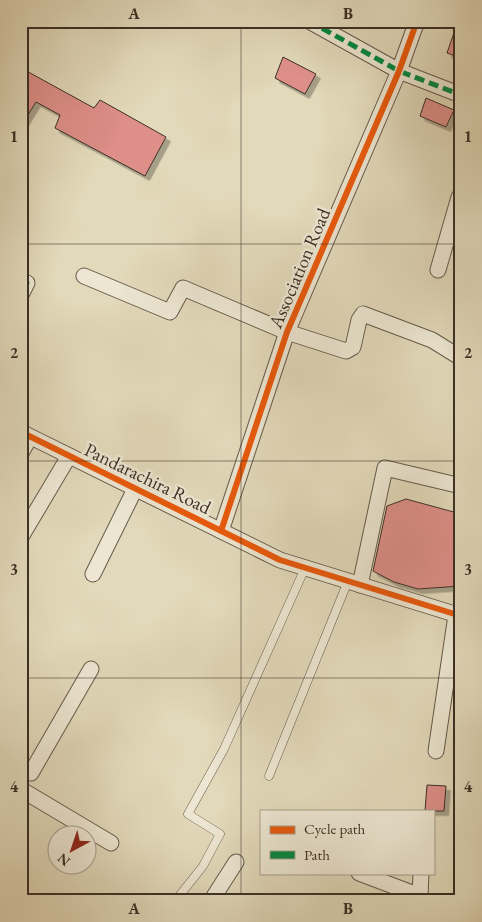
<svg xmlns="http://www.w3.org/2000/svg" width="482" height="922" font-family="'EB Garamond',serif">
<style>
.building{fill:#de8f89;stroke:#3b2f26;filter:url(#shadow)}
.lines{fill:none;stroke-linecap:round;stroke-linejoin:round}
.lane-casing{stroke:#655a4b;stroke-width:9}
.street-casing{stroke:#655a4b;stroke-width:17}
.lane{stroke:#ece6d2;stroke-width:8}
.street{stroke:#ece6d2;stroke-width:15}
.quiet{stroke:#00873e;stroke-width:5;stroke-dasharray:10 5;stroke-linecap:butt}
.cycleway-casing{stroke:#ece6d2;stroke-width:9}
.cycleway{stroke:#e8590c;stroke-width:6}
.grid{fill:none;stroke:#3b2f26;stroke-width:1;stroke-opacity:0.55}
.labels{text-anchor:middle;stroke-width:5;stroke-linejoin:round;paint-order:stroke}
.street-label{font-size:19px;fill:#3b2f26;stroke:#ece6d2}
.neatline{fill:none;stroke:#3b2f26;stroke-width:2}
.grid-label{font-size:16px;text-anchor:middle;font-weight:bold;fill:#3b2f26}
</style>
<defs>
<filter id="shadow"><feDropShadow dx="4.5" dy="4.5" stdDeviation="0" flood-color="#0004"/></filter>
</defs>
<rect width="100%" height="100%" fill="#e2d9ba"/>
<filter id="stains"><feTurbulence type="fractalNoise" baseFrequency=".004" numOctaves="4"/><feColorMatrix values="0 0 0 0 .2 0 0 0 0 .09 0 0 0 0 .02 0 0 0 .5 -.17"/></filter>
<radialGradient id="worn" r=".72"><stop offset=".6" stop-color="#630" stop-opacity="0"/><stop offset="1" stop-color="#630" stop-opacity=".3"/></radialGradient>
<g class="building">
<polygon points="458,21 461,21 461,58 447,53"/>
<polygon points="283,57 316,74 305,94 275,78"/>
<polygon points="21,68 94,108 100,100 166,137 145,176 55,128 60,115 36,102 21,126"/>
<polygon points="426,98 454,110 446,127 420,116"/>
<polygon points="406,499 461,514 461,586 418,589 394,582 373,571 387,506"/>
<polygon points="427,785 446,786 444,811 425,811"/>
</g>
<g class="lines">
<g class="lane-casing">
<g id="lane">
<polyline points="269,776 348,581"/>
<polyline points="176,900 203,866 220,834 188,814 224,749 305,568"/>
</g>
</g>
<g class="street-casing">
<g id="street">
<polyline points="309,21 399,71 461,95"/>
<polyline points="438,270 459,197 461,195"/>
<polyline points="84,276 170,312 183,288 287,332 346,351 353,347 359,320 363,314 432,340 461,358"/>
<polyline points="21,280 27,283 21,295"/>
<polyline points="21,432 280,560 461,616"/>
<polyline points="21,453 30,437"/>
<polyline points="221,531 287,332 399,71 417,21"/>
<polyline points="21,537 69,456"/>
<polyline points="93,574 135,489"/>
<polyline points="360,585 385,468 461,486"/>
<polyline points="436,751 456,615"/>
<polyline points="31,773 91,669"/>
<polyline points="22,790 111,843"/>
<polyline points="359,873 420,896"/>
<polyline points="211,901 236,862"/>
<polyline points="417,901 420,896 421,873"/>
</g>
</g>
<use href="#lane" class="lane"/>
<use href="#street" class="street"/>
<g class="quiet">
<polyline points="309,21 399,71 461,95"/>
<polyline points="21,280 27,283 21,295"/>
</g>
<g class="cycleway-casing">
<g id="cycleway">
<polyline points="21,432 280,560 461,616"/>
<polyline points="221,531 287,332 399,71 417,21"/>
</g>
</g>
<use href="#cycleway" class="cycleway"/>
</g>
<path class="grid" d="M241 21V901M21 244H461M21 461H461M21 678H461"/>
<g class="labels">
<g class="street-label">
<text transform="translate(299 268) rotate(-67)" y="7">Association Road</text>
<text transform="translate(148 478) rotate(26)" y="7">Pandarachira Road</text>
</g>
</g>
<rect width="482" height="922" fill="none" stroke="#e2d9ba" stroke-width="55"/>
<rect x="260" y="810" width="175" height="65" fill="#ece6d2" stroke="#a59d8d"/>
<rect x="270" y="826" width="25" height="8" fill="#e8590c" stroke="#a59d8d"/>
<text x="304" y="834" font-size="15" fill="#3b2f26">Cycle path</text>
<rect x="270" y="851" width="25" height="8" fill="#00873e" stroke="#a59d8d"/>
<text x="304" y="860" font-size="15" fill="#3b2f26">Path</text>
<g transform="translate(72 850) rotate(220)"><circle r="24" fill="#ece6d2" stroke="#a59d8d"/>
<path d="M0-4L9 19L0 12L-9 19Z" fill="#8f2418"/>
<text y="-8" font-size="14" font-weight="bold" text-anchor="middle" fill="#3b2f26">N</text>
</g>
<rect x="28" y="28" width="426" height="866" class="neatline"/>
<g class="grid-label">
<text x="134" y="19">A</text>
<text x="348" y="19">B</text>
<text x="14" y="142">1</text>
<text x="468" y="142">1</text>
<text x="14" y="358">2</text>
<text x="468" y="358">2</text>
<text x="14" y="575">3</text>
<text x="468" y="575">3</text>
<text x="14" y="792">4</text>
<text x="468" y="792">4</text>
<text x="134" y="914">A</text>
<text x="348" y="914">B</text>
</g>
<rect width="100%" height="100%" filter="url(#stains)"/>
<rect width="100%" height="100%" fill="url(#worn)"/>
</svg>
